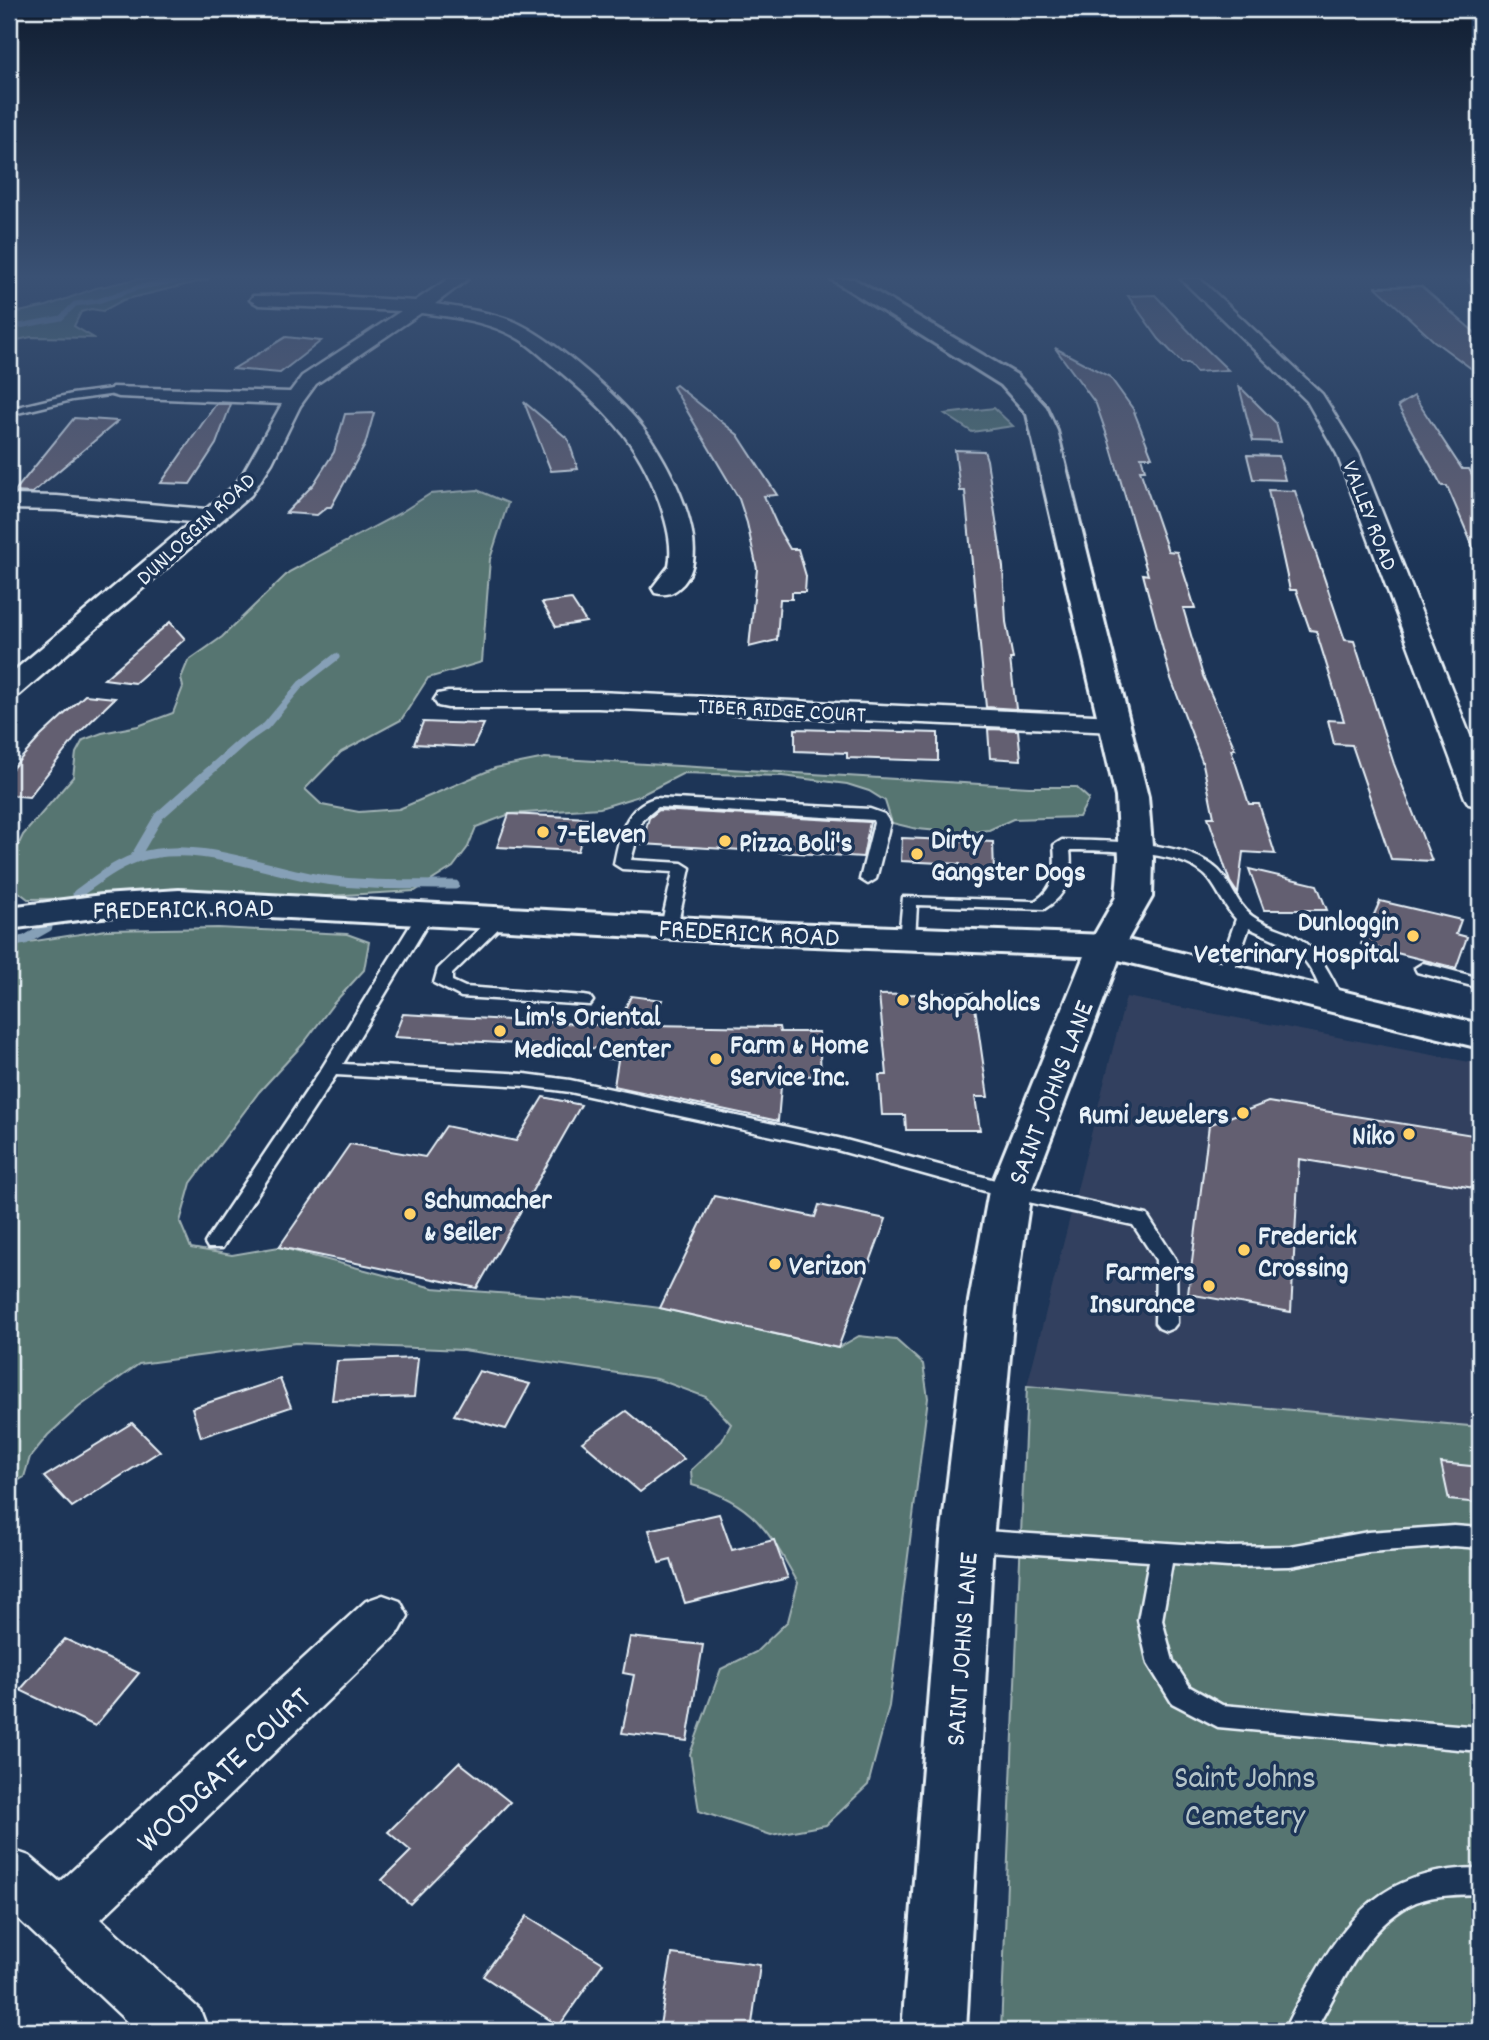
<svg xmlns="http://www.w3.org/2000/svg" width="1489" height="2040" font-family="Dekko,sans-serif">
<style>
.built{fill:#32415f}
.green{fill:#577471;stroke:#a0b2b4;stroke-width:2}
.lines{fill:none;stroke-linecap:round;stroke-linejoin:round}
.stream-far2{stroke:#86a0b7;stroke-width:5}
.stream-far1{stroke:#86a0b7;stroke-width:7}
.stream{stroke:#86a0b7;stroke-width:9}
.building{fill:#635e71;stroke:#e8f1f8;stroke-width:2}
.service-casing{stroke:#e8f1f8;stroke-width:5}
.minor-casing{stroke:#e8f1f8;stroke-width:5}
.tertiary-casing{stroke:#e8f1f8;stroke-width:6}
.secondary-casing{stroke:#e8f1f8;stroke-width:6}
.service{fill:#1d3557;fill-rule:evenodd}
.minor{fill:#1d3557;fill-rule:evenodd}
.tertiary{fill:#1d3557;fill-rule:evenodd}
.secondary{fill:#1d3557;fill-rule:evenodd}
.poi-dot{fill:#ffd166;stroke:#1d3557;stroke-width:2.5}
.labels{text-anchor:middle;stroke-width:7;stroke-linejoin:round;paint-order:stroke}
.far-street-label{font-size:23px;fill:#e8f1f8;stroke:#1d3557}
.poi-label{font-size:28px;font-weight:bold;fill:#e8f1f8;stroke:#1d3557;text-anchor:start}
.street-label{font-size:28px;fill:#e8f1f8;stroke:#1d3557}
.near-street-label{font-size:33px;fill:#e8f1f8;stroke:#1d3557}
.near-park-label{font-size:33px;fill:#b5c5c9;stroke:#1d3557}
</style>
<rect width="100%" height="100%" fill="#1d3557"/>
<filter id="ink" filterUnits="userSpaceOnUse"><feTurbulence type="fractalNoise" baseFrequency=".0143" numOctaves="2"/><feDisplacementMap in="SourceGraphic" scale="14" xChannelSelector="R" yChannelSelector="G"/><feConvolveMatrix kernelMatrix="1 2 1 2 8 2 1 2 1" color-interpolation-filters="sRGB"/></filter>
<g filter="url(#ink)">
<polygon class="built" points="1126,997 1480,1064 1480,1427 1027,1386"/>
<g class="green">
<polygon points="137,279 210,279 123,300 103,311 91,309 81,312 74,326 94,338 31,337 9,342 9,314 47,306 96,288"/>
<polygon points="994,408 1013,426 972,432 945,414"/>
<polygon points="477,490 508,503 490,559 482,662 428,678 401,720 341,752 305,789 322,805 359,812 399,809 495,768 545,758 1029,787 1076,787 1089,799 1079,817 1013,819 989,830 961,833 917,829 892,823 885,801 869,791 847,784 782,776 684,773 639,796 600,808 510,814 476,827 468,847 453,867 415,891 309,897 28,899 11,886 11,861 23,835 73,777 76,753 83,740 102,733 138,726 173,713 183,687 181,678 188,661 222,637 289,572 400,513 430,494"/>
<path d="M218 928 347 934 369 942 364 970 334 1003 303 1044 259 1092 191 1183 180 1222 191 1248 232 1255 279 1247 433 1288 606 1301 660 1308 838 1348 859 1336 896 1340 923 1364 928 1398 889 1706 868 1785 826 1825 771 1835 699 1811 690 1754 721 1669 756 1652 788 1621 798 1583C769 1531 753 1502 692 1485L691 1470 722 1441 731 1424 706 1397 657 1379 463 1350 296 1343 139 1364 79 1407 48 1435 30 1457 24 1477 9 1486V945L106 930Z"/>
<polygon points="1027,1386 1480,1427 1480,2031 1001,2031"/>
</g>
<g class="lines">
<polyline class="stream-far2" points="9,328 61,318 75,304 98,301 140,287 189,279"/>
<polyline class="stream-far1" points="240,744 266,726 301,684 336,657"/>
<g class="stream">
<polyline points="135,857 159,816 242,742"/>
<path d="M77 894C96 880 114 866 136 858 197 838 267 872 326 880 369 886 412 884 455 885"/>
<polyline points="9,943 25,940 48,927"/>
</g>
</g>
<g class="building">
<polygon points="1421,286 1480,337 1480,375 1434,341 1376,287"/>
<polygon points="1155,295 1198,341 1228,370 1196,372 1188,363 1182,363 1159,339 1128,296"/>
<polygon points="286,337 321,341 280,373 233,369"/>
<polygon points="1055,348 1110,377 1133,409 1152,457 1141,457 1145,470 1140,470 1168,551 1177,552 1195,608 1183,608 1203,676 1235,749 1231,749 1249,804 1259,804 1275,854 1243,852 1238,894 1230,882 1208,817 1214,817 1203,764 1170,676 1143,574 1148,575 1109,441 1096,404"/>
<polygon points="676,385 738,435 777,495 764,496 780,532 790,549 798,549 806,576 805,592 792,592 792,599 780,599 777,640 749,647 757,569 747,523 739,499 673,387"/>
<polygon points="1239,386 1276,423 1281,442 1253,441"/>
<polygon points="1414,396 1462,469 1469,469 1480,489 1480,563 1447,486 1442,486 1398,406"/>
<polygon points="524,402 568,439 578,469 551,471"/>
<polygon points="216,404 231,404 216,444 190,484 161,483"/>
<polygon points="374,413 365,445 331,507 327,507 317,515 286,513 313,485 334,452 345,414"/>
<polygon points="74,418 118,421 32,493 14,492"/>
<polygon points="955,450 984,451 987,460 1003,567 1006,622 1013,659 1010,659 1016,709 986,707 965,491 960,491"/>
<polygon points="1247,455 1279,456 1285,480 1253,479"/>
<polygon points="1268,490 1295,491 1345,640 1354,641 1394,764 1432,861 1391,859 1352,745 1334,744 1328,720 1344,721 1316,631 1310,630 1296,590 1290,590"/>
<polygon points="571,599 586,622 556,627 542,603"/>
<polygon points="170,622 185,639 135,683 104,679"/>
<polygon points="85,695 115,698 79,733 29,797 9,795 9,772 41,736"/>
<polygon points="423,722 449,723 484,724 473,747 414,744"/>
<polygon points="795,729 938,733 938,761 847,758 847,753 795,751"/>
<polygon points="988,729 1018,730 1021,760 990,758"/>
<polygon points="659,810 870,822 863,857 642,844 649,818"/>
<polygon points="509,814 588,818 578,851 497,847"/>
<polygon points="902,838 993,842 994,872 961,871 960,864 901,861"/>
<polygon points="1249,869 1317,885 1327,910 1264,910"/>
<polygon points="1380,901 1461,920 1456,934 1467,937 1456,968 1361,944"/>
<polygon points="973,993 988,1097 975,1097 980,1130 906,1130 905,1115 882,1115 879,1075 887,1075 879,995"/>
<polygon points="631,996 662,1000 651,1025 779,1027 780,1032 819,1032 821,1076 782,1075 778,1121 614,1086 618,1060 603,1058 607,1049 394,1037 403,1014 617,1026"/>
<polygon points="543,1097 581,1105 477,1288 279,1247 350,1144 425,1157 446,1126 516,1141"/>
<polygon points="1268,1102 1473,1135 1480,1189 1299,1159 1291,1312 1188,1294 1209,1125"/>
<polygon points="714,1196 815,1217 819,1205 886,1219 838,1348 660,1308"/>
<polygon points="418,1358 414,1397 332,1400 337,1361"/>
<polygon points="479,1371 530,1384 506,1429 454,1415"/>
<polygon points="280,1379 291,1407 201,1437 192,1408"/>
<polygon points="626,1411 684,1459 640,1492 582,1442"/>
<polygon points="132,1423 160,1451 72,1507 44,1477"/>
<polygon points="1441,1463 1480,1467 1480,1503 1449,1500"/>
<polygon points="719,1514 732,1550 774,1540 788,1578 685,1603 671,1560 659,1563 649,1530"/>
<polygon points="630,1637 703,1645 687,1741 622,1733 634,1675 623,1673"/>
<polygon points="65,1639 139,1673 95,1726 20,1690"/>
<polygon points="459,1762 510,1802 410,1904 382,1880 411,1851 388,1832"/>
<polygon points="527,1916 603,1963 559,2026 483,1976"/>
<polygon points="672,1954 760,1965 751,2031 659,2031"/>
</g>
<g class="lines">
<g class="service-casing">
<g id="service">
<polygon points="119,388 123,389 123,393 72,400 9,415 9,409 72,394"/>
<path d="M655 798 870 809 884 814 890 823 876 879 868 884 860 879 874 823 873 820 658 807 642 820 631 860 682 863 690 868 677 927 669 932 661 927 673 872 622 869 614 864C619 838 625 806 655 798Z"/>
<path d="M1062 840C1104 842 1186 839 1218 870 1232 884 1236 904 1252 916 1263 924 1275 927 1287 932 1317 945 1329 971 1343 1000L1340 1004H1328C1321 992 1317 979 1310 968 1296 945 1272 939 1249 928L1233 974 1231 978H1219L1217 974 1236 919C1224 907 1219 891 1208 878 1183 849 1106 851 1070 850 1073 876 1067 895 1044 909L917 905 915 939 907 944 899 939 903 897 1035 901C1056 888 1056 868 1054 845Z"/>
<polygon points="426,908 434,913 343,1064 525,1074 570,1080 838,1138 1010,1184 1147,1215 1176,1260 1177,1323 1173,1328 1166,1331 1159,1328 1155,1323 1156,1260 1133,1225 1010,1198 837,1150 570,1092 525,1086 336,1075 222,1248 208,1248 205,1243 208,1238 322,1068 418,913"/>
<polygon points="500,913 508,918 506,921 452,974 452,981 465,987 584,996 590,997 593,1001 590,1005 461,997 434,983 438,969 494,915"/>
<polygon points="1423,963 1480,978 1480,988 1417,972 1415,968"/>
<polygon points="1454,1526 1480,1528 1480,1548 1454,1546 1368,1552 1290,1566 1228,1567 1172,1563 1162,1620 1173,1661 1190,1687 1222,1705 1480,1727 1480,1751 1218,1727 1172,1703 1148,1664 1138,1620 1149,1561 971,1550 963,1547 959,1540 963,1533 971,1530 1228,1547 1290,1546 1368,1532"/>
<path d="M1480 1868V1894C1460 1895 1436 1894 1416 1902 1366 1924 1340 1987 1315 2031H1284C1292 2011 1304 1993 1315 1974 1356 1903 1395 1869 1480 1868Z"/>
</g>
</g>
<g class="minor-casing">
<g id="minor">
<path d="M448 279H468L435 304C461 308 489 312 513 321 551 337 618 395 643 428 668 461 715 548 683 584 674 593 668 596 655 593L652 588 669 566C673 545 667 524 660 503 638 440 603 407 553 366 542 357 531 346 519 339 490 322 455 317 421 313L316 384 300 406 272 463 251 495 19 695 9 697V675L191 522 57 510 9 509V495L57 496 206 509 235 485 242 475 282 404 119 397 112 395 109 391 112 387 290 392 302 376 401 311 259 305 250 300 253 296 321 295 415 301Z"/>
<polygon points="1181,279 1200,279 1322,394 1359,454 1480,761 1480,807 1469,804 1465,798 1337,454 1307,401"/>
<polygon points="1469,279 1480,279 1480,287 1474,286"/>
<polygon points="448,692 598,692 1115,716 1125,718 1129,724 1125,730 1115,732 598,708 448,708 438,706 434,700 438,694"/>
<polygon points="383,1595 400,1601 408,1616 400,1631 101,1919 200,2010 208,2031 137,2031 9,1910 9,1849 29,1856 60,1882 366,1601"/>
</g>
</g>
<g class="tertiary-casing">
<polygon id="tertiary" points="831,279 854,279 1017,375 1046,407 1057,431 1148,797 1153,858 1152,897 1124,946 1031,1191 1015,1301 993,1540 966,2031 902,2031 941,1540 969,1301 989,1191 1088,946 1116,897 1119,858 1116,797 1027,414 1001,385"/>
</g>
<g class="secondary-casing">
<polygon id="secondary" points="179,890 788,923 1106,935 1480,1024 1480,1048 1106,957 788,945 179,912 102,917 9,929 9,907 102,895"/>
</g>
<use href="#service" class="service"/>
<use href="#minor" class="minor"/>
<use href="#tertiary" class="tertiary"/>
<use href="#secondary" class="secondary"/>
</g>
</g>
<linearGradient id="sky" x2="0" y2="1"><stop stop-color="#101d30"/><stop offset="0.49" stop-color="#3a5174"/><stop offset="1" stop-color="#3a5174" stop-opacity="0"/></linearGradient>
<rect width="1489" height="565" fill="url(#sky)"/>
<g class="poi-dot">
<circle cx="543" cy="832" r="7"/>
<circle cx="725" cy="841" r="7"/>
<circle cx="917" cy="854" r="7"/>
<circle cx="1413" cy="936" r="7"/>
<circle cx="903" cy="1000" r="7"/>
<circle cx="500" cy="1031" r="7"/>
<circle cx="716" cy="1059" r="7"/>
<circle cx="1243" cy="1113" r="7"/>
<circle cx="1409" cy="1134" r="7"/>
<circle cx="410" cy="1214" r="7"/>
<circle cx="1244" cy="1250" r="7"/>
<circle cx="775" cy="1264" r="7"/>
<circle cx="1209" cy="1286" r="7"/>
</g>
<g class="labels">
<g class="far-street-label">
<text transform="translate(1371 515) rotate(69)" y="8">VALLEY ROAD</text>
<text transform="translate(195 528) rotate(-43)" y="8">DUNLOGGIN ROAD</text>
<text transform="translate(782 709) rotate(3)" y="8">TIBER RIDGE COURT</text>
</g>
<g class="poi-label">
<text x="557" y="842">7-Eleven</text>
<text x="931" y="848">Dirty<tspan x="931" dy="32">Gangster Dogs</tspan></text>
<text x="739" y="851">Pizza Boli's</text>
<text x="1399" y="930" text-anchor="end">Dunloggin<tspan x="1399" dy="32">Veterinary Hospital</tspan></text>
<text x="917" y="1010">Shopaholics</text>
<text x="514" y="1025">Lim's Oriental<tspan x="514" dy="32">Medical Center</tspan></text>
<text x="730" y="1053">Farm &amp; Home<tspan x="730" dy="32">Service Inc.</tspan></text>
<text x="1229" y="1123" text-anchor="end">Rumi Jewelers</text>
<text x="1395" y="1144" text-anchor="end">Niko</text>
<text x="424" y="1208">Schumacher<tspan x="424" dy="32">&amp; Seiler</tspan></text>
<text x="1258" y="1244">Frederick<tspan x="1258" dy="32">Crossing</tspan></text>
<text x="789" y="1274">Verizon</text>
<text x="1195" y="1280" text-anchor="end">Farmers<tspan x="1195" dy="32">Insurance</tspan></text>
</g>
<g class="street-label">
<text transform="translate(183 907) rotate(-1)" y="10">FREDERICK ROAD</text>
<text transform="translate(749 931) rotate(3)" y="10">FREDERICK ROAD</text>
<text transform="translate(1049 1092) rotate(-69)" y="10">SAINT JOHNS LANE</text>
<text transform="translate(960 1649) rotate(-86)" y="10">SAINT JOHNS LANE</text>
</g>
<g class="near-street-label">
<text transform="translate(222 1768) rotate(-43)" y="12">WOODGATE COURT</text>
</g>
<g class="near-park-label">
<text x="1245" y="1787">Saint Johns<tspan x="1245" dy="38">Cemetery</tspan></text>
</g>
</g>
<rect width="1489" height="2040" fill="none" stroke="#1d3557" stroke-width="35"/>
<rect x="18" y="18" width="1454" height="2005" fill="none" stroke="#e8f1f8" stroke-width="2.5" filter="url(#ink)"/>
</svg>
